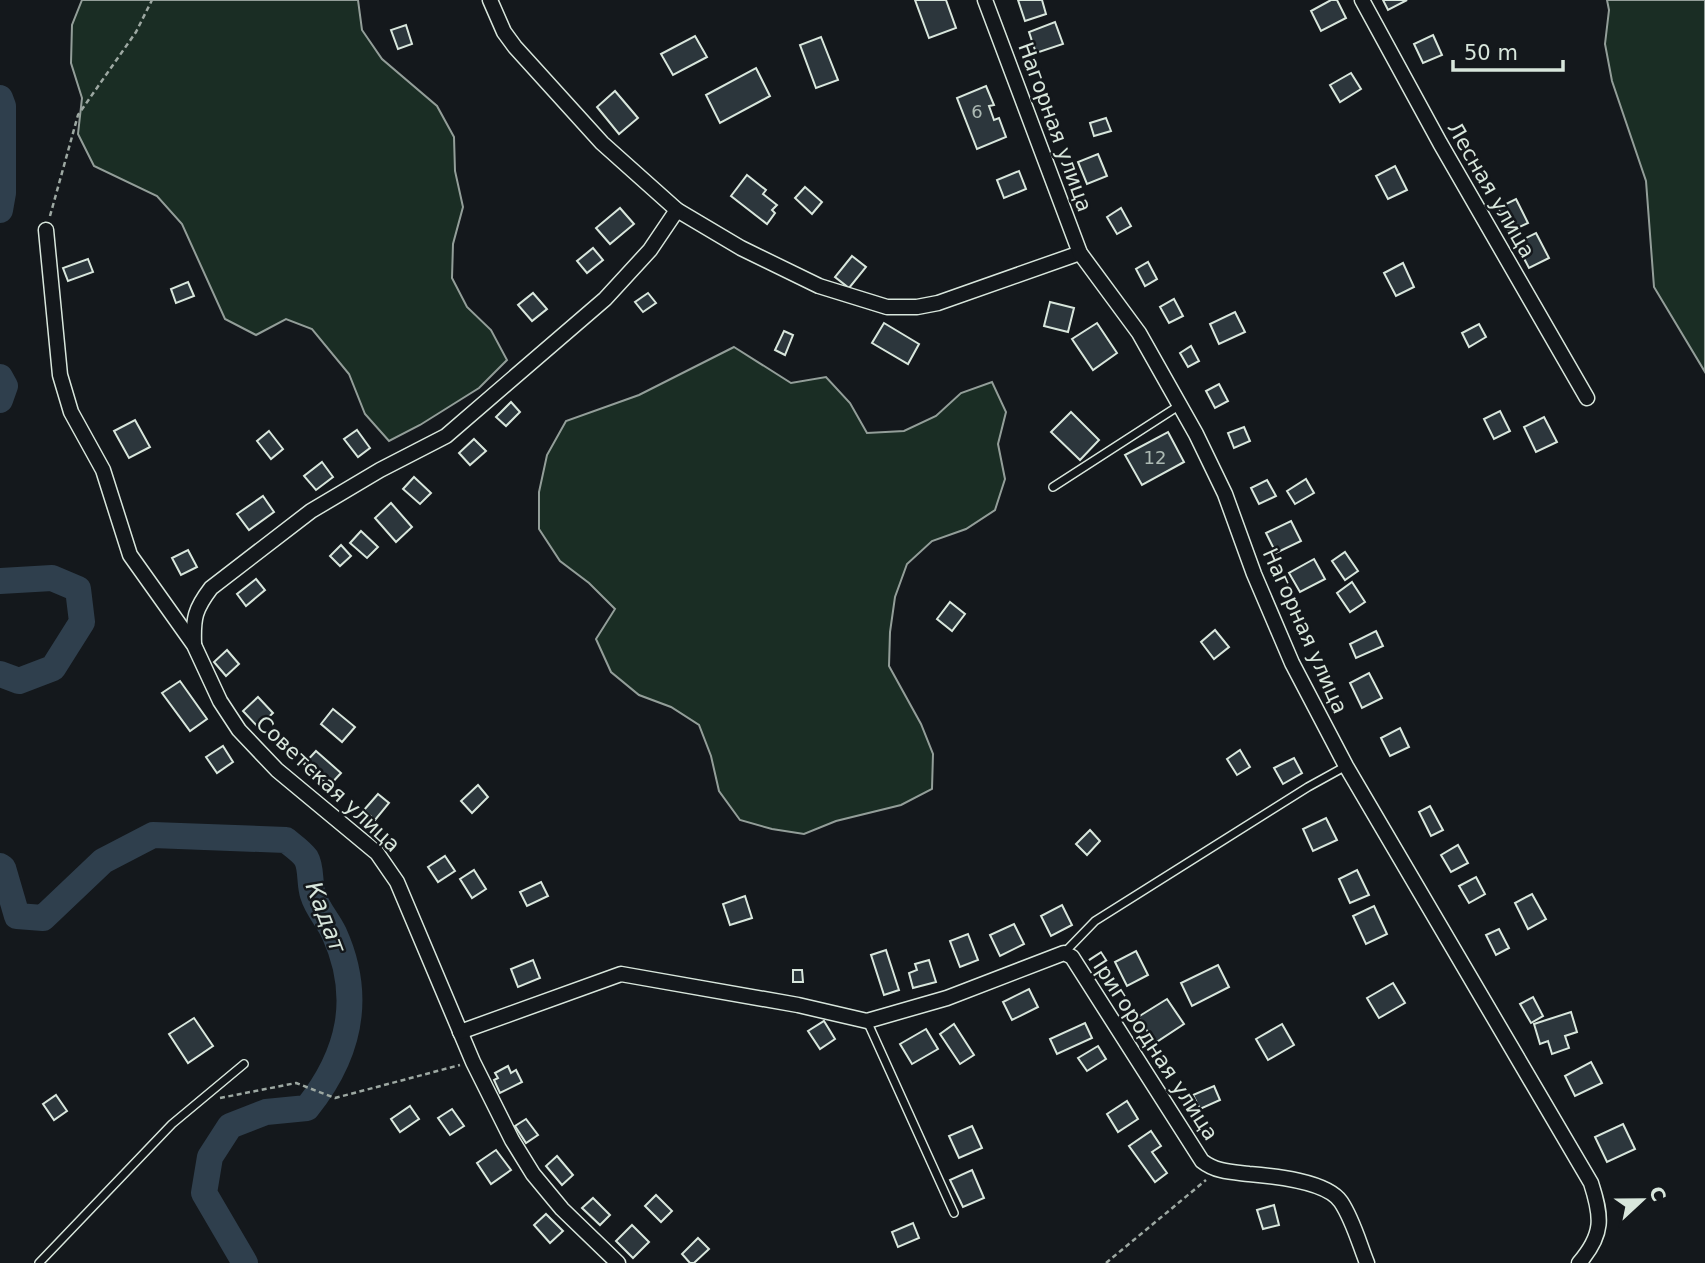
<svg xmlns="http://www.w3.org/2000/svg" width="1705" height="1263" font-family="'DejaVu Sans',sans-serif">
<style>
.green{fill:#1a2d24;stroke:#939e99;stroke-width:2}
.lines{fill:none;stroke-linecap:round;stroke-linejoin:round}
.river{stroke:#2f3f4d;stroke-width:26}
.building{fill:#2c363c;stroke:#d8e6dc;stroke-width:2}
.service-casing{stroke:#d8e6dc;stroke-width:10}
.minor-casing{stroke:#d8e6dc;stroke-width:17}
.path{stroke:#9da8a2;stroke-width:2.5;stroke-dasharray:5 3.5;stroke-linecap:butt}
.service{stroke:#14181c;stroke-width:7}
.minor{stroke:#14181c;stroke-width:14}
.labels{text-anchor:middle;stroke-width:5;stroke-linejoin:round;paint-order:stroke}
.number-label{font-size:18px;fill:#adbab4}
.street-label{font-size:21px;fill:#d8e6dc;stroke:#14181c}
.water-label{font-size:23px;font-style:italic;fill:#d8e6dc;stroke:#14181c}
</style>
<rect width="100%" height="100%" fill="#14181c"/>
<g class="green">
<polygon points="82,0 358,0 362,30 382,59 437,106 454,137 455,171 463,207 453,244 452,278 467,307 491,330 507,360 479,388 420,425 389,441 365,414 349,374 312,329 286,319 256,335 225,319 182,224 157,196 94,166 78,134 82,98 71,63 72,25"/>
<polygon points="1607,0 1705,0 1705,372 1654,287 1646,181 1612,81 1605,44 1609,10"/>
<polygon points="734,347 791,383 826,377 850,403 867,433 904,431 936,416 961,393 992,382 1006,412 998,444 1005,479 995,510 966,529 932,541 907,564 895,597 890,632 889,666 921,724 933,754 932,789 901,805 836,821 804,834 772,829 740,820 719,791 711,756 699,725 671,707 639,695 611,672 596,639 615,609 589,583 560,561 539,529 539,492 547,455 566,421 639,395"/>
</g>
<g class="lines">
<g class="river">
<polyline points="0,98 3,106 3,193 0,210"/>
<polyline points="0,377 5,386 0,400"/>
<polyline points="0,581 52,578 78,589 82,622 53,668 19,681 0,674"/>
<path d="M0 866 3 868 17 916 43 918 103 861 153 835 286 840C292 845 302 852 306 858 312 868 309 884 313 895 317 909 328 920 334 933 363 997 350 1054 307 1108L266 1112 230 1126 210 1157 204 1193 245 1263"/>
</g>
</g>
<g class="building">
<polygon points="915,0 946,0 956,28 929,38"/>
<polygon points="1018,0 1042,0 1046,14 1025,21"/>
<polygon points="1331,0 1337,0 1346,18 1321,31 1311,11"/>
<polygon points="1383,0 1407,0 1388,10"/>
<polygon points="1055,22 1063,44 1036,53 1029,32"/>
<polygon points="406,25 412,44 398,49 391,30"/>
<polygon points="1433,35 1442,55 1423,63 1414,44"/>
<polygon points="695,36 707,57 673,75 661,54"/>
<polygon points="821,37 838,80 816,88 800,45"/>
<polygon points="756,68 770,96 720,123 706,95"/>
<polygon points="1351,73 1361,89 1340,102 1330,85"/>
<polygon points="986,86 994,105 989,106 994,120 999,118 1006,137 977,149 957,98"/>
<polygon points="615,91 638,118 619,134 597,107"/>
<polygon points="1106,118 1111,131 1094,136 1090,123"/>
<polygon points="1098,154 1107,176 1087,184 1078,162"/>
<polygon points="1395,166 1407,190 1388,199 1376,176"/>
<polygon points="1019,171 1026,189 1004,198 997,180"/>
<polygon points="747,175 766,190 763,194 777,205 772,210 775,213 767,224 731,196"/>
<polygon points="805,187 822,202 812,214 795,198"/>
<polygon points="1516,199 1528,223 1509,232 1498,208"/>
<polygon points="620,208 634,224 610,244 596,228"/>
<polygon points="1121,208 1131,226 1117,234 1107,217"/>
<polygon points="1536,233 1549,258 1529,268 1516,243"/>
<polygon points="593,248 603,260 587,273 577,261"/>
<polygon points="852,256 866,267 849,288 835,277"/>
<polygon points="88,259 93,272 68,281 63,268"/>
<polygon points="1148,262 1157,279 1145,286 1136,269"/>
<polygon points="1403,263 1414,287 1396,296 1384,273"/>
<polygon points="188,282 194,296 176,303 171,289"/>
<polygon points="533,293 547,309 532,321 518,305"/>
<polygon points="648,293 656,303 643,312 635,302"/>
<polygon points="1174,299 1183,316 1169,323 1160,307"/>
<polygon points="1050,302 1074,308 1068,332 1044,326"/>
<polygon points="1235,312 1245,332 1219,344 1210,324"/>
<polygon points="884,323 919,344 908,364 872,343"/>
<polygon points="1097,323 1117,353 1093,370 1072,339"/>
<polygon points="1479,324 1486,337 1469,347 1462,333"/>
<polygon points="784,331 793,335 785,355 775,350"/>
<polygon points="1191,346 1199,361 1188,367 1180,353"/>
<polygon points="1219,384 1228,401 1215,408 1206,391"/>
<polygon points="511,402 520,412 506,426 496,417"/>
<polygon points="1500,411 1510,431 1494,439 1484,419"/>
<polygon points="1071,412 1099,440 1080,460 1051,432"/>
<polygon points="1544,417 1557,442 1536,452 1524,427"/>
<polygon points="135,420 150,447 129,458 114,431"/>
<polygon points="1244,427 1250,441 1234,448 1228,433"/>
<polygon points="357,430 370,448 358,457 344,439"/>
<polygon points="269,431 283,449 271,459 257,441"/>
<polygon points="1168,432 1184,462 1142,485 1125,455"/>
<polygon points="474,439 486,451 470,465 459,453"/>
<polygon points="322,462 333,477 316,490 304,476"/>
<polygon points="414,477 431,493 420,504 403,489"/>
<polygon points="1306,479 1314,493 1295,504 1287,491"/>
<polygon points="1267,480 1276,496 1259,504 1251,488"/>
<polygon points="263,496 274,512 249,530 237,514"/>
<polygon points="391,503 412,527 396,542 375,518"/>
<polygon points="1291,521 1301,541 1276,553 1266,533"/>
<polygon points="361,531 378,547 367,558 350,543"/>
<polygon points="341,545 351,556 340,566 330,556"/>
<polygon points="188,550 197,567 181,575 172,558"/>
<polygon points="1345,552 1358,571 1345,580 1332,561"/>
<polygon points="1314,559 1325,579 1300,592 1289,573"/>
<polygon points="256,579 265,590 246,606 237,594"/>
<polygon points="1352,582 1365,602 1350,612 1337,593"/>
<polygon points="950,602 965,614 952,631 937,619"/>
<polygon points="1215,630 1229,647 1214,659 1201,642"/>
<polygon points="1376,631 1383,646 1356,658 1350,644"/>
<polygon points="227,650 239,664 226,676 214,662"/>
<polygon points="1369,673 1382,698 1362,708 1350,683"/>
<polygon points="180,681 207,719 190,731 162,693"/>
<polygon points="258,697 273,713 258,727 243,711"/>
<polygon points="333,709 355,727 342,742 321,724"/>
<polygon points="1400,728 1409,747 1390,756 1381,738"/>
<polygon points="223,746 233,762 217,773 206,757"/>
<polygon points="1240,750 1250,767 1237,775 1227,759"/>
<polygon points="316,751 341,773 329,786 304,764"/>
<polygon points="1294,758 1302,773 1283,784 1274,768"/>
<polygon points="478,785 488,797 472,813 461,801"/>
<polygon points="378,794 389,803 375,820 364,810"/>
<polygon points="1430,806 1443,830 1431,836 1419,812"/>
<polygon points="1326,818 1337,840 1313,851 1303,829"/>
<polygon points="1090,830 1100,841 1087,855 1076,844"/>
<polygon points="1458,845 1468,863 1451,872 1441,855"/>
<polygon points="445,856 455,871 438,882 428,867"/>
<polygon points="474,870 486,889 472,898 460,879"/>
<polygon points="1357,870 1369,895 1350,903 1339,879"/>
<polygon points="1476,877 1485,894 1469,903 1459,886"/>
<polygon points="541,882 548,896 527,906 520,892"/>
<polygon points="1532,894 1546,919 1528,929 1515,903"/>
<polygon points="745,896 752,918 730,925 723,904"/>
<polygon points="1062,905 1072,925 1051,936 1041,916"/>
<polygon points="1374,906 1387,934 1366,944 1353,916"/>
<polygon points="1014,924 1024,944 1000,956 990,935"/>
<polygon points="1499,929 1509,948 1496,955 1486,935"/>
<polygon points="968,934 978,960 960,967 950,941"/>
<polygon points="886,950 899,990 884,995 871,955"/>
<polygon points="1136,951 1148,975 1127,986 1115,962"/>
<polygon points="533,960 540,978 518,987 511,969"/>
<polygon points="929,960 936,982 913,988 909,973 917,970 915,964"/>
<polygon points="1218,965 1229,987 1192,1006 1181,983"/>
<polygon points="793,970 802,970 803,982 793,982"/>
<polygon points="1393,983 1405,1003 1379,1018 1367,998"/>
<polygon points="1029,989 1038,1007 1012,1020 1003,1002"/>
<polygon points="1533,997 1543,1016 1531,1023 1520,1004"/>
<polygon points="1167,999 1184,1024 1155,1043 1138,1017"/>
<polygon points="1571,1012 1577,1032 1565,1036 1569,1048 1552,1054 1548,1041 1540,1044 1534,1024"/>
<polygon points="194,1018 213,1046 188,1063 169,1034"/>
<polygon points="824,1021 835,1039 820,1049 808,1031"/>
<polygon points="1085,1023 1092,1038 1057,1054 1050,1039"/>
<polygon points="954,1024 974,1055 960,1064 940,1034"/>
<polygon points="1282,1024 1294,1045 1268,1060 1256,1039"/>
<polygon points="926,1029 938,1049 912,1064 900,1044"/>
<polygon points="1098,1046 1106,1059 1087,1071 1078,1058"/>
<polygon points="1591,1062 1602,1083 1575,1096 1565,1076"/>
<polygon points="508,1066 511,1073 516,1070 522,1082 500,1093 494,1080 498,1078 495,1073"/>
<polygon points="1214,1086 1220,1100 1200,1109 1193,1095"/>
<polygon points="56,1095 67,1111 54,1120 43,1104"/>
<polygon points="1127,1101 1138,1119 1118,1132 1107,1114"/>
<polygon points="410,1106 419,1119 400,1132 391,1119"/>
<polygon points="452,1109 464,1126 450,1135 438,1118"/>
<polygon points="526,1119 538,1135 526,1143 515,1126"/>
<polygon points="1623,1124 1635,1149 1607,1162 1595,1137"/>
<polygon points="972,1126 982,1148 959,1158 949,1136"/>
<polygon points="1151,1131 1161,1146 1152,1152 1167,1173 1155,1182 1129,1146"/>
<polygon points="496,1150 511,1170 491,1184 477,1163"/>
<polygon points="557,1156 573,1175 562,1185 546,1166"/>
<polygon points="972,1170 984,1198 963,1207 950,1180"/>
<polygon points="656,1195 672,1211 661,1222 645,1206"/>
<polygon points="593,1198 610,1215 600,1225 582,1208"/>
<polygon points="1274,1205 1279,1225 1263,1229 1257,1210"/>
<polygon points="546,1214 563,1231 550,1243 534,1225"/>
<polygon points="913,1223 919,1238 898,1247 892,1232"/>
<polygon points="632,1225 649,1242 633,1258 616,1241"/>
<polygon points="698,1238 709,1249 694,1263 690,1263 682,1254"/>
</g>
<g class="lines">
<g class="service-casing">
<g id="service">
<polyline points="1053,487 1180,405"/>
<polyline points="1064,953 1095,921 1308,787 1346,766"/>
<polyline points="867,1021 954,1213"/>
<polyline points="39,1263 172,1124 244,1064"/>
</g>
</g>
<g class="minor-casing">
<g id="minor">
<polyline points="490,0 504,32 515,47 602,143 677,210 741,248 819,286 887,307 917,307 938,303 1080,253"/>
<path d="M985 0 1080 253 1139 333 1196 434 1225 494 1254 574 1292 663 1346 766 1591 1183C1602 1217 1604 1234 1579 1263"/>
<polyline points="1362,0 1440,143 1587,398"/>
<polyline points="46,230 60,375 71,412 103,470 130,555 194,645 220,701 239,730 277,770 377,853 397,882 473,1062 512,1140 533,1174 562,1209 618,1263"/>
<path d="M194 644C193 618 195 609 211 588L311 511 380 470 446 436 605 299 650 250 677 210"/>
<path d="M460 1032 621 974 798 1005 867 1021 947 998 1064 953 1072 957 1202 1161C1216 1172 1232 1172 1249 1174 1273 1176 1327 1181 1341 1202 1353 1220 1359 1243 1367 1263"/>
</g>
</g>
<g class="path">
<polyline points="50,216 78,115 136,32 152,0"/>
<polyline points="220,1098 296,1083 335,1098 460,1065"/>
<polyline points="1106,1263 1206,1180"/>
</g>
<use href="#service" class="service"/>
<use href="#minor" class="minor"/>
</g>
<g class="labels">
<g class="number-label">
<text x="977" y="118">6</text>
<text x="1155" y="464">12</text>
</g>
<g class="street-label">
<text transform="translate(1055 127) rotate(70)" y="7">Нагорная улица</text>
<text transform="translate(1491 190) rotate(60)" y="7">Лесная улица</text>
<text transform="translate(1305 631) rotate(66)" y="7">Нагорная улица</text>
<text transform="translate(328 784) rotate(43)" y="7">Советская улица</text>
<text transform="translate(1153 1046) rotate(57)" y="7">Пригородная улица</text>
</g>
<g class="water-label">
<text transform="translate(326 917) rotate(69)" y="8">Кадат</text>
</g>
</g>
<g transform="translate(1642 1200) rotate(68)" stroke="#14181c" stroke-width="5" paint-order="stroke">
<path d="M0-5L12 26L0 18L-12 26Z" fill="#d8e6dc"/>
<text y="-10" font-size="19" font-weight="bold" text-anchor="middle" fill="#d8e6dc">С</text>
</g>
<path d="M1453 60v10h110v-10" fill="none" stroke="#d8e6dc" stroke-width="3.5"/>
<text x="1464" y="60" font-size="21" fill="#d8e6dc" stroke="#14181c" stroke-width="5" paint-order="stroke">50 m</text>
</svg>
